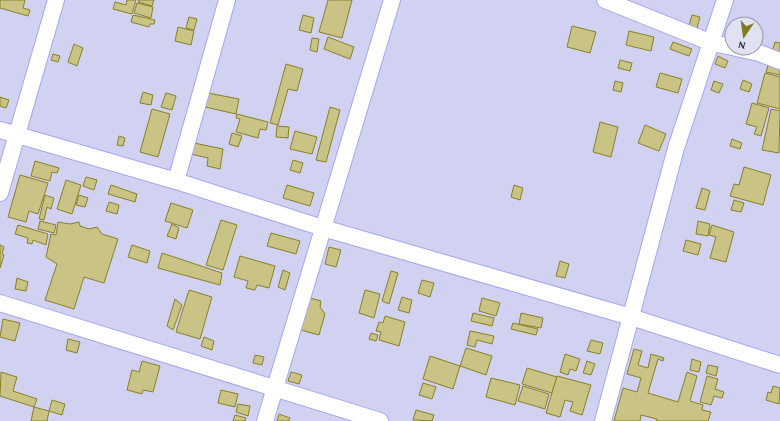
<svg xmlns="http://www.w3.org/2000/svg" width="780" height="421" font-family="'Crimson Pro',serif">
<style>
.building{fill:#c9c386;stroke:#898024}
.lines{fill:none;stroke-linecap:round;stroke-linejoin:round}
.minor-casing{stroke:#a5a5f2;stroke-width:18}
.minor{stroke:#fff;stroke-width:16}
</style>
<rect width="100%" height="100%" fill="#d1d2f2"/>
<g class="building">
<polygon points="0,0 25,0 23,8 30,10 28,16 0,8"/>
<polygon points="127,0 136,0 132,14 113,9 115,2 126,5"/>
<polygon points="139,0 154,0 152,6 138,2"/>
<polygon points="328,0 352,0 342,38 319,32"/>
<polygon points="137,3 153,7 151,18 134,13"/>
<polygon points="133,15 155,20 154,24 150,24 149,27 131,22"/>
<polygon points="303,15 314,18 311,33 299,30"/>
<polygon points="692,15 700,17 697,28 689,26"/>
<polygon points="189,17 197,19 194,30 186,28"/>
<polygon points="572,26 596,32 590,53 567,47"/>
<polygon points="178,27 194,31 191,45 175,41"/>
<polygon points="629,31 654,37 651,51 626,45"/>
<polygon points="328,37 354,47 350,59 324,49"/>
<polygon points="312,38 319,39 317,52 310,50"/>
<polygon points="673,42 692,49 689,56 670,49"/>
<polygon points="775,42 780,43 780,75 766,72"/>
<polygon points="74,44 83,48 77,66 68,62"/>
<polygon points="53,54 60,56 58,62 51,60"/>
<polygon points="718,56 728,61 725,68 715,64"/>
<polygon points="620,60 632,63 630,71 618,68"/>
<polygon points="286,64 303,69 297,91 288,89 278,125 270,123"/>
<polygon points="660,73 682,79 678,93 656,87"/>
<polygon points="765,73 780,77 780,109 757,103"/>
<polygon points="743,80 752,84 749,92 740,89"/>
<polygon points="615,81 623,83 621,92 613,90"/>
<polygon points="714,81 723,84 719,93 711,90"/>
<polygon points="143,92 153,95 151,105 140,103"/>
<polygon points="166,93 176,96 172,110 161,107"/>
<polygon points="208,93 239,99 236,114 205,107"/>
<polygon points="0,97 9,100 6,108 0,106"/>
<polygon points="752,103 769,108 761,136 754,134 757,127 746,124"/>
<polygon points="330,107 340,110 326,162 316,160"/>
<polygon points="152,109 170,114 158,157 140,152"/>
<polygon points="771,109 780,111 779,153 762,150"/>
<polygon points="237,114 268,122 266,130 260,129 258,138 236,132 240,119 236,118"/>
<polygon points="600,122 618,127 611,157 593,152"/>
<polygon points="645,125 666,134 659,151 638,143"/>
<polygon points="277,126 289,127 288,138 276,137"/>
<polygon points="295,131 317,137 312,154 290,149"/>
<polygon points="232,133 242,136 238,147 229,144"/>
<polygon points="119,136 125,138 123,146 117,145"/>
<polygon points="732,139 742,143 740,149 730,146"/>
<polygon points="194,143 223,149 220,169 207,166 208,158 191,154"/>
<polygon points="293,160 303,163 300,173 290,170"/>
<polygon points="35,161 59,168 57,173 52,172 50,181 31,176"/>
<polygon points="744,167 771,175 763,205 730,196 734,184 739,185"/>
<polygon points="20,175 48,183 38,214 29,211 26,222 8,217"/>
<polygon points="86,177 97,180 94,190 83,186"/>
<polygon points="66,180 81,185 72,214 57,209"/>
<polygon points="111,185 137,194 135,202 108,194"/>
<polygon points="287,185 314,193 310,206 283,198"/>
<polygon points="514,185 523,188 520,200 511,197"/>
<polygon points="702,188 710,191 705,210 696,208"/>
<polygon points="45,195 54,198 51,209 47,207 44,220 39,219"/>
<polygon points="79,195 88,198 85,207 76,205"/>
<polygon points="734,200 744,203 741,212 731,210"/>
<polygon points="109,202 119,205 117,214 106,211"/>
<polygon points="171,203 193,210 187,228 165,221"/>
<polygon points="221,220 237,225 223,270 206,265"/>
<polygon points="40,221 56,225 54,233 38,229"/>
<polygon points="698,221 710,224 708,236 696,234"/>
<polygon points="58,222 70,224 79,222 80,226 89,229 97,227 102,234 118,239 104,283 84,277 74,309 45,300 57,264 46,257 51,234 56,235"/>
<polygon points="172,224 179,228 176,239 167,236"/>
<polygon points="18,225 48,234 46,245 33,240 32,244 27,243 28,238 15,234"/>
<polygon points="712,225 734,232 726,262 710,258 716,237 709,235"/>
<polygon points="271,233 300,241 296,254 267,246"/>
<polygon points="686,240 701,244 698,255 683,251"/>
<polygon points="0,245 4,247 2,254 4,255 0,268"/>
<polygon points="132,245 150,251 147,263 128,257"/>
<polygon points="329,247 341,250 336,267 325,264"/>
<polygon points="162,253 222,273 220,285 158,268"/>
<polygon points="240,256 275,266 269,288 257,285 255,290 246,288 248,281 234,277"/>
<polygon points="560,261 569,264 565,278 556,276"/>
<polygon points="283,270 290,273 285,290 278,287"/>
<polygon points="391,271 398,273 389,304 382,301"/>
<polygon points="17,278 28,282 26,291 15,289"/>
<polygon points="422,280 434,283 430,297 418,293"/>
<polygon points="189,290 212,297 200,339 176,332"/>
<polygon points="365,290 380,294 374,318 359,313"/>
<polygon points="402,297 412,300 409,313 398,310"/>
<polygon points="310,298 321,301 320,307 325,314 319,335 301,330"/>
<polygon points="482,298 500,303 496,316 479,311"/>
<polygon points="175,299 182,305 173,330 167,326"/>
<polygon points="473,313 494,318 492,326 471,321"/>
<polygon points="521,313 543,318 541,328 519,324"/>
<polygon points="385,316 405,322 399,346 379,340 381,332 376,331 379,322 383,323"/>
<polygon points="3,319 20,323 15,341 0,337"/>
<polygon points="513,323 538,329 536,335 511,329"/>
<polygon points="470,331 494,336 492,344 477,340 475,347 467,345"/>
<polygon points="371,333 378,335 376,341 369,339"/>
<polygon points="204,337 214,341 212,350 201,346"/>
<polygon points="68,339 80,342 77,353 66,350"/>
<polygon points="591,340 603,343 600,354 587,351"/>
<polygon points="466,348 492,356 486,375 460,366"/>
<polygon points="634,349 642,351 638,365 648,368 651,354 664,358 663,361 658,359 648,393 678,402 687,372 697,376 690,401 703,405 702,410 711,412 708,421 656,421 657,419 641,415 640,421 614,421 623,388 637,392 641,378 627,374"/>
<polygon points="565,354 580,359 576,371 570,369 568,375 560,372"/>
<polygon points="255,355 264,357 262,365 253,363"/>
<polygon points="430,356 460,366 453,389 423,379"/>
<polygon points="692,359 701,362 699,372 690,370"/>
<polygon points="142,361 160,366 153,392 143,390 142,394 127,390 132,370 139,372"/>
<polygon points="587,361 595,364 591,375 583,373"/>
<polygon points="708,365 718,367 716,376 706,373"/>
<polygon points="527,368 557,377 552,393 522,384"/>
<polygon points="1,372 17,377 13,391 37,399 34,407 0,396"/>
<polygon points="291,372 302,375 299,384 288,381"/>
<polygon points="557,376 591,385 582,415 570,411 573,402 565,400 560,417 546,413"/>
<polygon points="707,376 718,379 715,389 724,392 722,398 714,396 711,405 700,402"/>
<polygon points="491,378 520,385 515,405 486,397"/>
<polygon points="423,383 436,387 432,399 419,395"/>
<polygon points="523,386 549,394 545,409 518,401"/>
<polygon points="773,386 780,388 779,404 766,400 768,392 771,393"/>
<polygon points="221,390 238,394 235,407 218,403"/>
<polygon points="52,400 65,404 62,415 49,411"/>
<polygon points="238,404 250,406 248,416 236,412"/>
<polygon points="34,407 49,411 47,421 31,421"/>
<polygon points="416,410 434,415 432,421 413,420"/>
<polygon points="279,414 290,418 289,421 277,421"/>
<polygon points="235,415 246,418 245,421 233,421"/>
</g>
<g class="lines">
<g class="minor-casing">
<g id="minor">
<polyline points="605,0 712,43 732,47"/>
<polyline points="736,48 759,53 780,61"/>
<polyline points="0,130 176,181 323,228 631,317 780,365"/>
<polyline points="176,181 227,0"/>
<polyline points="0,193 56,0"/>
<polyline points="0,303 380,421"/>
<polyline points="265,421 392,0"/>
<polyline points="603,421 676,148 725,0"/>
</g>
</g>
<use href="#minor" class="minor"/>
</g>
<g transform="translate(744 36) rotate(193)"><circle r="19" fill="#e0e1f1" stroke="#9798ad"/>
<path d="M0-3L7 15L0 10L-7 15Z" fill="#82791e"/>
<text y="-6" font-size="11" font-weight="bold" text-anchor="middle" fill="#2a2a48">N</text>
</g>
</svg>
